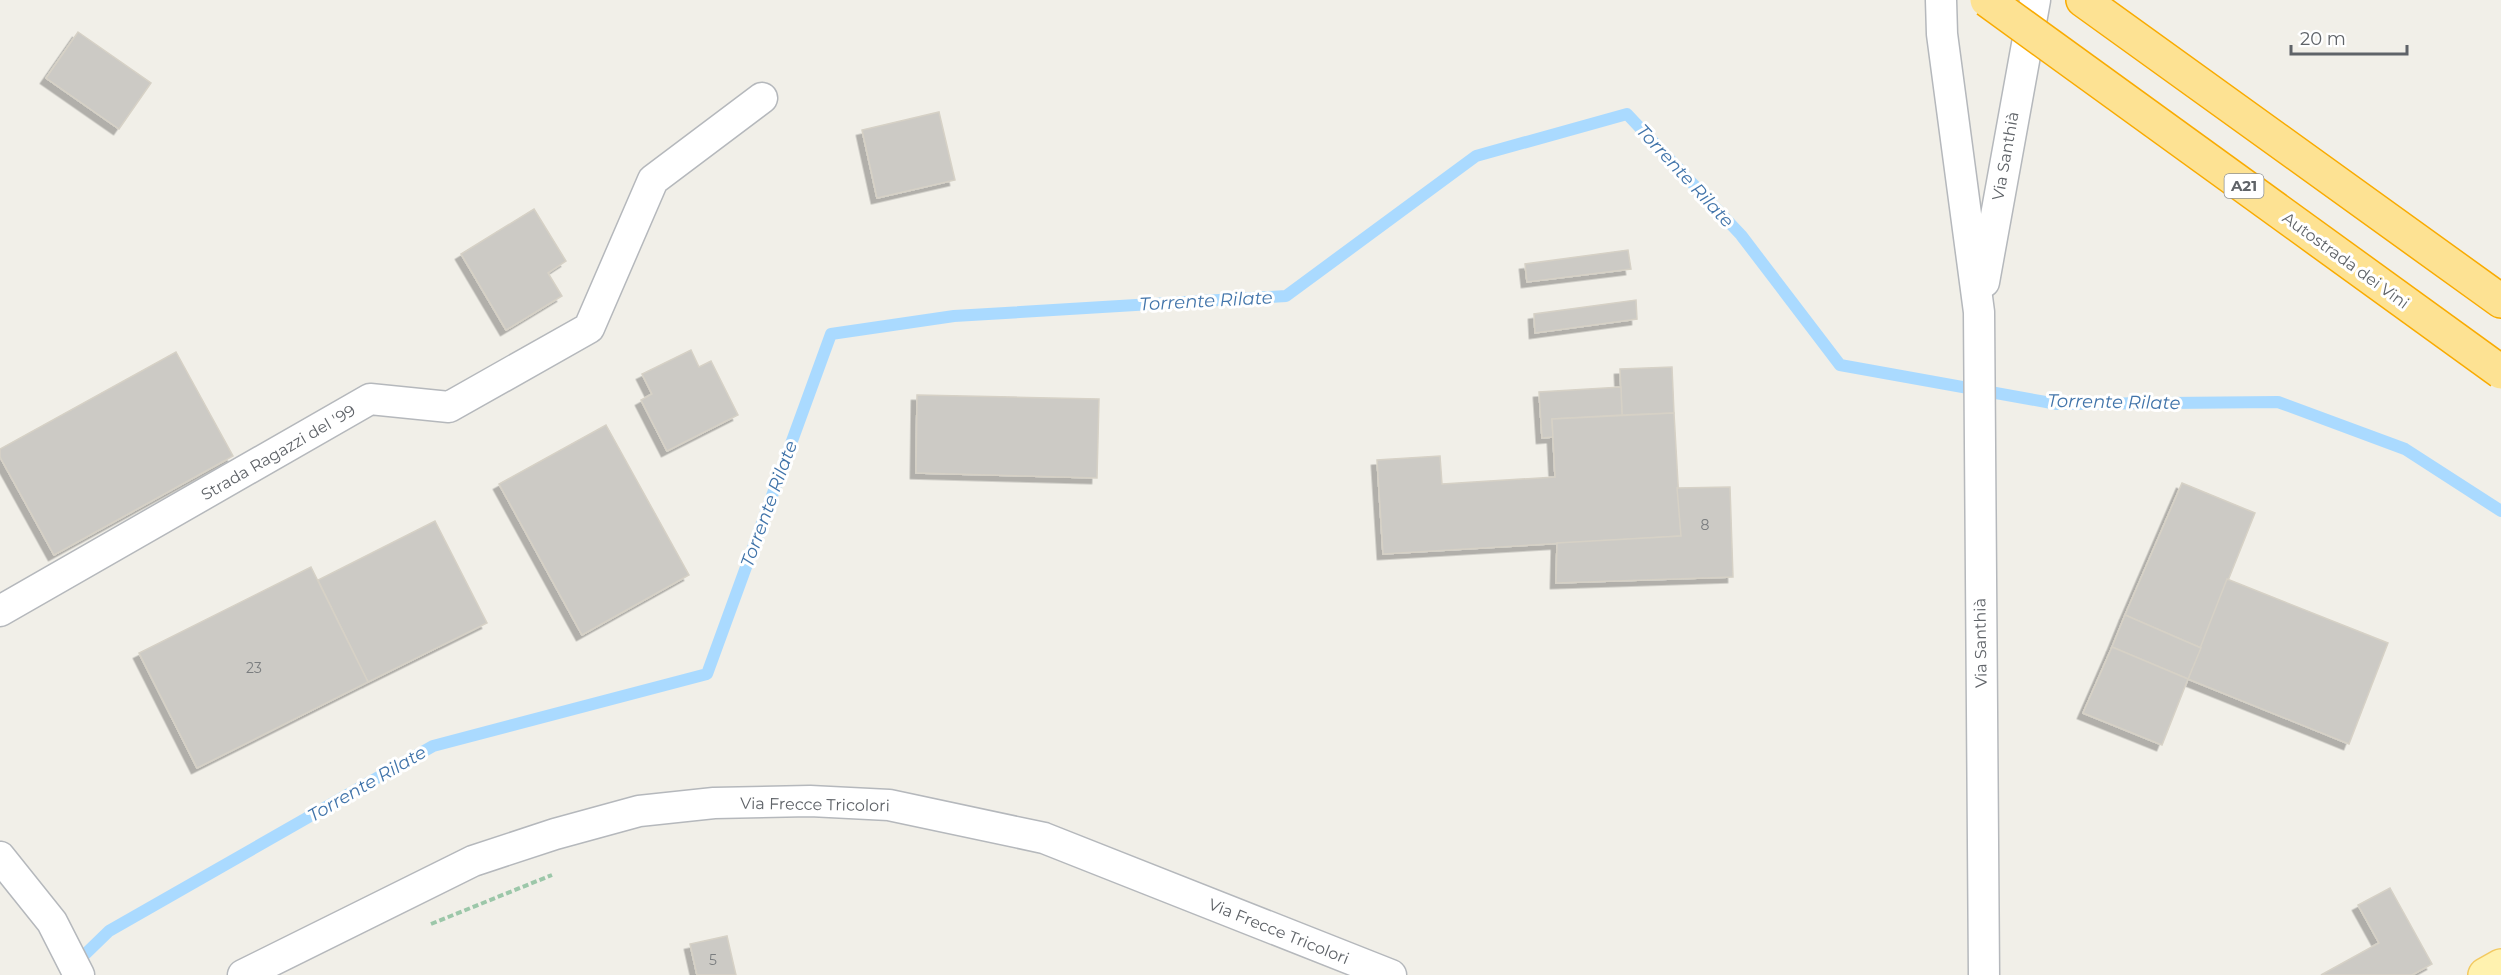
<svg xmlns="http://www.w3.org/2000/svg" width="2501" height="975" font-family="Montserrat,sans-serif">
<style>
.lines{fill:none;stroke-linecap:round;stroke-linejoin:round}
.stream{stroke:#aadaff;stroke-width:12}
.building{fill:#cccac5;stroke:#d6d1c6;stroke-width:1.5;filter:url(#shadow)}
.street-casing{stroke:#b5b8bc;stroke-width:33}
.primary-casing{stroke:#f2c960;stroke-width:36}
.highway-casing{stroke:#f9ab00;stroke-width:36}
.path{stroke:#9cc7a9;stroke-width:4;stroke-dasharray:6 3;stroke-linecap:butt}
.street{stroke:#fff;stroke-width:30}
.primary{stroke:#fff2af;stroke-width:33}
.highway{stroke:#fde293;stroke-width:33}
.highway-bridge-casing{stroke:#f9ab00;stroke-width:36;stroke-linecap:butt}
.highway-bridge{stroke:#fde293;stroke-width:33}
.labels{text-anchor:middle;stroke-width:6;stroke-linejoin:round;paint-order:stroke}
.number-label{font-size:14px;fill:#7a7d7f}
.shield{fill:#fff;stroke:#8f9295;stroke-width:1.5}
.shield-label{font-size:15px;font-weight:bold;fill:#5f6368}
.street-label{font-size:16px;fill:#5f6368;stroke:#fff}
.water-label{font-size:18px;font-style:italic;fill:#4174aa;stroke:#fff}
</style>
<defs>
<filter id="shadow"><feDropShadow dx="-5.5" dy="5.5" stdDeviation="0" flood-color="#0004"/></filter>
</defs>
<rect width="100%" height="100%" fill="#f1efe8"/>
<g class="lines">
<polyline class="stream" points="75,964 109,931 433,746 707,674 831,334 954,316 1286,296 1476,156 1627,114 1741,235 1840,365 2057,404 2278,402 2405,449 2501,511"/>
</g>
<g class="building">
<polygon points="78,32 151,83 119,129 46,78"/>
<polygon points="939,112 955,180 877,198 862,130"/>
<polygon points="534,209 566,261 548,273 562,296 506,330 461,254"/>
<polygon points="1628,250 1631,269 1527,282 1525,264"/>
<polygon points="1636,300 1637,319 1535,333 1534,314"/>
<polygon points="691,350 699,367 711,361 738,415 667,451 641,400 652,394 642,374"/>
<polygon points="176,352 233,456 54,555 0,457 0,449"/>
<polygon points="1672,367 1674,413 1622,415 1620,369"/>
<polygon points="1621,387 1622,415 1552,419 1553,437 1542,438 1539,392"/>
<polygon points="917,395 1099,399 1097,478 916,473"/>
<polygon points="1674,413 1681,536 1383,554 1377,460 1440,456 1442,484 1555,477 1552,419"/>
<polygon points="606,425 689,575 582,635 499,484"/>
<polygon points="2182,483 2255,513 2201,648 2125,615"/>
<polygon points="1730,487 1733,577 1556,583 1557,543 1681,536 1677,488"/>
<polygon points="435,521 487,623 368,682 318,580"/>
<polygon points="311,567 368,682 197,768 139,653"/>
<polygon points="2227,579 2388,643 2349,744 2188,679"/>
<polygon points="2125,615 2201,648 2188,679 2112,647"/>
<polygon points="2112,647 2188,679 2162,745 2083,713"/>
<polygon points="2390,888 2432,964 2412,975 2321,975 2379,943 2358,905"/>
<polygon points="727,936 736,975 697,975 690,944"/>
</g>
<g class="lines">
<g class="street-casing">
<g id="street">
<polyline points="1941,0 1942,34 1979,312 1984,975"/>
<polyline points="1984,282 2035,0"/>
<polyline points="0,611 370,399 449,407 589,328 653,180 762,98"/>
<polyline points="0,857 52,922 79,975"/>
<polyline points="243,975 473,861 555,834 639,811 714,803 810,801 889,805 1044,838 1391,975"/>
</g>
</g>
<g class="primary-casing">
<polyline id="primary" points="2485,975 2501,966"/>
</g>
<g class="highway-casing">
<polyline id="highway" points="2083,0 2501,301"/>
</g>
<polyline class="path" points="431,924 552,875"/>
<use href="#street" class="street"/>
<use href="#primary" class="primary"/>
<use href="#highway" class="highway"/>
<g class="highway-bridge-casing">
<polyline id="highway-bridge" points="1987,0 2501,372"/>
</g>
<use href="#highway-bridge" class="highway-bridge"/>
</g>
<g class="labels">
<g class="number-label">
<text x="1705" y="530">8</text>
<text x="254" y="673">23</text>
<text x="713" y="965">5</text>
</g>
<rect class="shield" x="2224.5" y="174" width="39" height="24" rx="4.5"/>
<g class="shield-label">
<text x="2244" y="191">A21</text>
</g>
<g class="street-label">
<text transform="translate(2005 156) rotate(-80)" y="6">Via Santhià</text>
<text transform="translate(2346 260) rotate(36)" y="6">Autostrada dei Vini</text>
<text transform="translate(278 452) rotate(-30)" y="6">Strada Ragazzi del '99</text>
<text transform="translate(1980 643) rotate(-91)" y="6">Via Santhià</text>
<text transform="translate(815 804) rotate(1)" y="6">Via Frecce Tricolori</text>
<text transform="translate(1279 931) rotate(22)" y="6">Via Frecce Tricolori</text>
</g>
<g class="water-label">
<text transform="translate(1685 176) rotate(47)" y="6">Torrente Rilate</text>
<text transform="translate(1206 301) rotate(-3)" y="6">Torrente Rilate</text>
<text transform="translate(2114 402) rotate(1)" y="6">Torrente Rilate</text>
<text transform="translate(769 504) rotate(-70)" y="6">Torrente Rilate</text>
<text transform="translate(367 784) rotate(-30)" y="6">Torrente Rilate</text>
</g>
</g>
<path d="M2291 45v9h116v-9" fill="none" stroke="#5f6368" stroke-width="3"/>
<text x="2300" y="45" font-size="18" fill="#5f6368" stroke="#ffffff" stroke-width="4.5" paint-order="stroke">20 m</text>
</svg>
